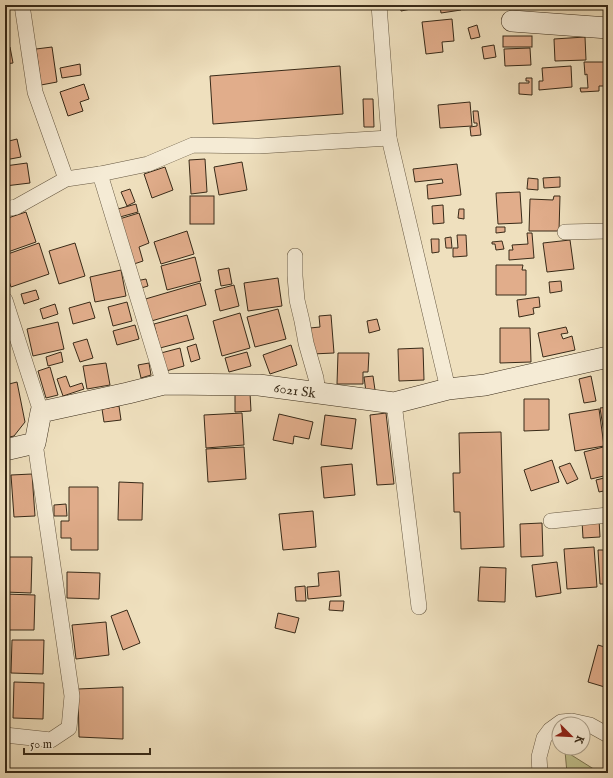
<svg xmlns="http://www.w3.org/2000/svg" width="613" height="778" font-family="'IM FELL English',serif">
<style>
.green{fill:#c0c08c;stroke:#7c7552}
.building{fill:#e1ad8b;stroke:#382a18}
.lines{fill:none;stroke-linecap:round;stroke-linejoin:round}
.street-casing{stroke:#665842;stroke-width:16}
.secondary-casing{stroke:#382a18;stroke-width:22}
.street{stroke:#f5ebd5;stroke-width:15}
.secondary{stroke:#f5ebd5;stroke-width:21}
.labels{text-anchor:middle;stroke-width:3;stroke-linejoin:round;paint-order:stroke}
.street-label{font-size:14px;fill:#382a18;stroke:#f5ebd5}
</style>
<rect width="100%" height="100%" fill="#efe0be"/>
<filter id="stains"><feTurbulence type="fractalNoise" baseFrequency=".005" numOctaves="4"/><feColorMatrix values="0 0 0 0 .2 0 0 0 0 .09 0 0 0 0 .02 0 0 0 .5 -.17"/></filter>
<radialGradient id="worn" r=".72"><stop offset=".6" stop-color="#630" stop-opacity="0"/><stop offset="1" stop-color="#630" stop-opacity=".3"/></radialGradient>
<polygon class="green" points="565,751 600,773 567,773"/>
<g class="building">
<polygon points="400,5 431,5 401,11"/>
<polygon points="447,5 460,5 461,10 441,13 440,6"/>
<polygon points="452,19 454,41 442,42 443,52 426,54 422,22"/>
<polygon points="477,25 480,37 471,39 468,28"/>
<rect x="503" y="36" width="29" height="11"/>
<polygon points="585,37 586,60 555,61 554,39"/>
<polygon points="494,45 496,57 484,59 482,47"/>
<polygon points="10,47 13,63 5,64 5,48"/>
<polygon points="52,47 57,82 41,85 36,49"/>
<polygon points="530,48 531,65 505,66 504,49"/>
<polygon points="584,62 606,62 607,86 599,86 599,91 581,92 580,88 588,88 587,74 585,75"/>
<polygon points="80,64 81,75 62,78 60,68"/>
<polygon points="340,66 343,114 213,124 210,76"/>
<polygon points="571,66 572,87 539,90 539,81 543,81 542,68"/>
<polygon points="526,78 532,78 532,95 519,94 519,83 529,83 529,81 526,81"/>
<polygon points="84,84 89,99 80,102 83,111 68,116 60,92"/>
<polygon points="363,99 373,99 374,127 364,127"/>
<polygon points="470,102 472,126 440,128 438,105"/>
<polygon points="473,111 478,111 481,135 471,136 470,127 477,126 477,123 474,123"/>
<polygon points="17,139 21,157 5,160 5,142"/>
<polygon points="205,159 207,192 191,194 189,160"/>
<polygon points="242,162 247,190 219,195 214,167"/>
<polygon points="27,163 30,183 5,186 5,166"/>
<polygon points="457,164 461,195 428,199 427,185 443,183 442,179 415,182 413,169"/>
<polygon points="165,167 173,190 152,198 144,174"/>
<polygon points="560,177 560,187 544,188 543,178"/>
<polygon points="528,178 538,179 538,190 527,189"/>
<polygon points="130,189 135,202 127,206 121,192"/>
<polygon points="520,192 522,223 498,224 496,193"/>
<rect x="190" y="196" width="24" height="28"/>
<polygon points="554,196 560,196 559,231 529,231 530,199 553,200"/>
<polygon points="136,204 138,212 120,217 118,209"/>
<polygon points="443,205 444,223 433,224 432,206"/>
<polygon points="459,209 464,209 464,219 458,218"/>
<polygon points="26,212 36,242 5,253 5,219"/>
<polygon points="139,213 149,243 139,247 143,261 131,265 116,220"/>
<polygon points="496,227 505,227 505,232 496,233"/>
<polygon points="187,231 194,254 161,264 154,242"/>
<polygon points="527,233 532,233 534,258 509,260 509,250 513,250 512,245 528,244"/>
<polygon points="457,235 466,235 467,256 453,257 453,248 458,248"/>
<polygon points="451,237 452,248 446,248 445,238"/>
<polygon points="431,239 439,239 439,252 432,253"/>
<polygon points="570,240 574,269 547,272 543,243"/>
<polygon points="502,241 504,249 496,250 495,244 492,244 492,242"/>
<polygon points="39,243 49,274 11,287 5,269 5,255"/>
<polygon points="75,243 85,276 59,284 49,251"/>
<polygon points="195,257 201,281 167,290 161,266"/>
<polygon points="496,265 523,265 522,270 526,270 526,295 496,295"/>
<polygon points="229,268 232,284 221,286 218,270"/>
<polygon points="121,270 126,296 95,302 90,277"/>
<polygon points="278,278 282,306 248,311 244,283"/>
<polygon points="146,279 148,286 138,289 136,281"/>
<polygon points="561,281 562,291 550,293 549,282"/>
<polygon points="200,283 206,305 148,322 142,300"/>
<polygon points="234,285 239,306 220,311 215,290"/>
<polygon points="36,290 39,299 24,304 21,294"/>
<polygon points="539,297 540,307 533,308 534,314 519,317 517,300"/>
<polygon points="90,302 95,318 73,324 69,308"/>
<polygon points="127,302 132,321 113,326 108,307"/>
<polygon points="55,304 58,314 43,319 40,309"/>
<polygon points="278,309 286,339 255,347 247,317"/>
<polygon points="240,313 250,348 222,356 213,321"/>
<polygon points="187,315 194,339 160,348 154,324"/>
<polygon points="331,315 334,353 312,354 310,328 320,327 319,316"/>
<polygon points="377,319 380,330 369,333 367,321"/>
<polygon points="58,322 64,349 33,356 27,329"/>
<polygon points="135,325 139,339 117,345 113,331"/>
<polygon points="566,327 568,333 561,334 563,339 572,336 575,350 543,357 538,333"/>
<polygon points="500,328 530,328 531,362 500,363"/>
<polygon points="87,339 93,358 80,362 73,343"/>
<polygon points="196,344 200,359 191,362 187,347"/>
<polygon points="291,345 297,365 270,374 263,355"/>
<polygon points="180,348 184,366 166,371 161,353"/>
<polygon points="423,348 424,380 399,381 398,349"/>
<polygon points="61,352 63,362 48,366 46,357"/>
<polygon points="247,352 251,366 229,372 225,358"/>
<polygon points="338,353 369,353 368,372 363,372 363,384 337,384"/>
<polygon points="106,363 110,385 87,389 83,366"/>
<polygon points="149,363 151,375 141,378 138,365"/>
<polygon points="50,367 58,395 46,398 38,371"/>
<polygon points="66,376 70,387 82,383 84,389 63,396 57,379"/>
<polygon points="373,376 375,390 366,392 364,377"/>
<polygon points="591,376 596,401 584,403 579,379"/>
<polygon points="17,382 25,422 14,436 5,438 5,385"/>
<polygon points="250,393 251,411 235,412 235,394"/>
<polygon points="524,399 549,399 549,430 524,431"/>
<polygon points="119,406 121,420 104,422 102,409"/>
<polygon points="608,407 608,432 604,433 600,408"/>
<polygon points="599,409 604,446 575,451 569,414"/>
<polygon points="242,413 244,445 206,448 204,415"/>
<polygon points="386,413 394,484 377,485 370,415"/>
<polygon points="279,414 313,422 309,439 294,436 293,444 273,440"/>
<polygon points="325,415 356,419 352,449 321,445"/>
<polygon points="501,432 504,547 461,549 460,512 454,512 453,473 460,473 459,433"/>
<polygon points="607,446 608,475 591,479 584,452"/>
<polygon points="244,447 246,479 208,482 206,449"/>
<polygon points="552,460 559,482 531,491 524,470"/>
<polygon points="570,463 578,479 567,484 559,467"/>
<polygon points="352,464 355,495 324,498 321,467"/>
<polygon points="32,474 35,516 14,517 11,475"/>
<polygon points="608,477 608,490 599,492 596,480"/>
<polygon points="119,482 143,483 142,520 118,520"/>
<polygon points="69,487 98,487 98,550 71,550 71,538 61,538 61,521 69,521"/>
<polygon points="66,504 67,516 54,516 54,505"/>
<polygon points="313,511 316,547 283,550 279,514"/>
<polygon points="599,519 600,537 583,538 582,521"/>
<polygon points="542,523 543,556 521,557 520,524"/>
<polygon points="594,547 597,587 567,589 564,549"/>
<polygon points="598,550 608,550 608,584 600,584"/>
<polygon points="5,557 32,557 31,593 5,592"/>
<polygon points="557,562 561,593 536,597 532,565"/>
<polygon points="480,567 506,568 505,602 478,601"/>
<polygon points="339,571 341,596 308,599 307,587 319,586 318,573"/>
<polygon points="67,572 100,573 99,599 67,598"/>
<polygon points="305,586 306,601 296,601 295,587"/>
<polygon points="5,594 35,595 34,630 5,630"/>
<polygon points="330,601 344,601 343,611 329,610"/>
<polygon points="127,610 140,643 123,650 111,616"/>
<polygon points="278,613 299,618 295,633 275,628"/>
<polygon points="106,622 109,655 76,659 72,625"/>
<polygon points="12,640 44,640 43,674 11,673"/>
<polygon points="598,645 608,648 608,688 588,682"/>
<polygon points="14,682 44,683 43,719 13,718"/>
<polygon points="123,687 123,739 79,737 78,689"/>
</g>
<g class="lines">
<g class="street-casing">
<g id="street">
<polyline points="22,5 35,92 66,179"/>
<polyline points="379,5 389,138 448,389"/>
<polyline points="100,174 164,384"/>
<polyline points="5,209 16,207 66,179 100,174 148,164 193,145 259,146 389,138"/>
<polyline points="565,232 608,231"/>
<polyline points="295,256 295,276 297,300 302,321 306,343 316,378 318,393"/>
<polyline points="5,300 41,412"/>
<polyline points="394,403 419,607"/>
<polyline points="551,521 608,515"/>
<polyline points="5,735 51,740 69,728 72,696 35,443"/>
<polyline points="540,773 539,757 544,738 550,730 561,722 572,721 590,725 608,735"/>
</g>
</g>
<g class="secondary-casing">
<g id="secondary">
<polyline points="512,21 608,28"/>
<polyline points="5,450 35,443 41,412 128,393 164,384 259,385 394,403 448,389 485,385 608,357"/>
</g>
</g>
<use href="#street" class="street"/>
<use href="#secondary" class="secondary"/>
</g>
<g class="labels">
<g class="street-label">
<text transform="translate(295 390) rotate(8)" y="5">6021 Sk</text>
</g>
</g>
<rect width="613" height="778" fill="none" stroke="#efe0be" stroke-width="20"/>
<rect x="6" y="6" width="601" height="766" fill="none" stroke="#382a18" stroke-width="2"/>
<rect x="10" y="10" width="593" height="758" fill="none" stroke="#382a18"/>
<g transform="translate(571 736) rotate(114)"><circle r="19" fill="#f5ebd5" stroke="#a99e89"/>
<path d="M0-3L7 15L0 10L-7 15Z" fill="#8f2418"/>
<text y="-6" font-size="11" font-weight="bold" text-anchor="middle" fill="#382a18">K</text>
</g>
<path d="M24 748v6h126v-6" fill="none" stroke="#382a18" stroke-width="2"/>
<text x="30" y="748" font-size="12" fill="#382a18" stroke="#f5ebd5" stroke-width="3" paint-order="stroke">50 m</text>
<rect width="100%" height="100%" filter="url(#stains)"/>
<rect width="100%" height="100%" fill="url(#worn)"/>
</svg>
